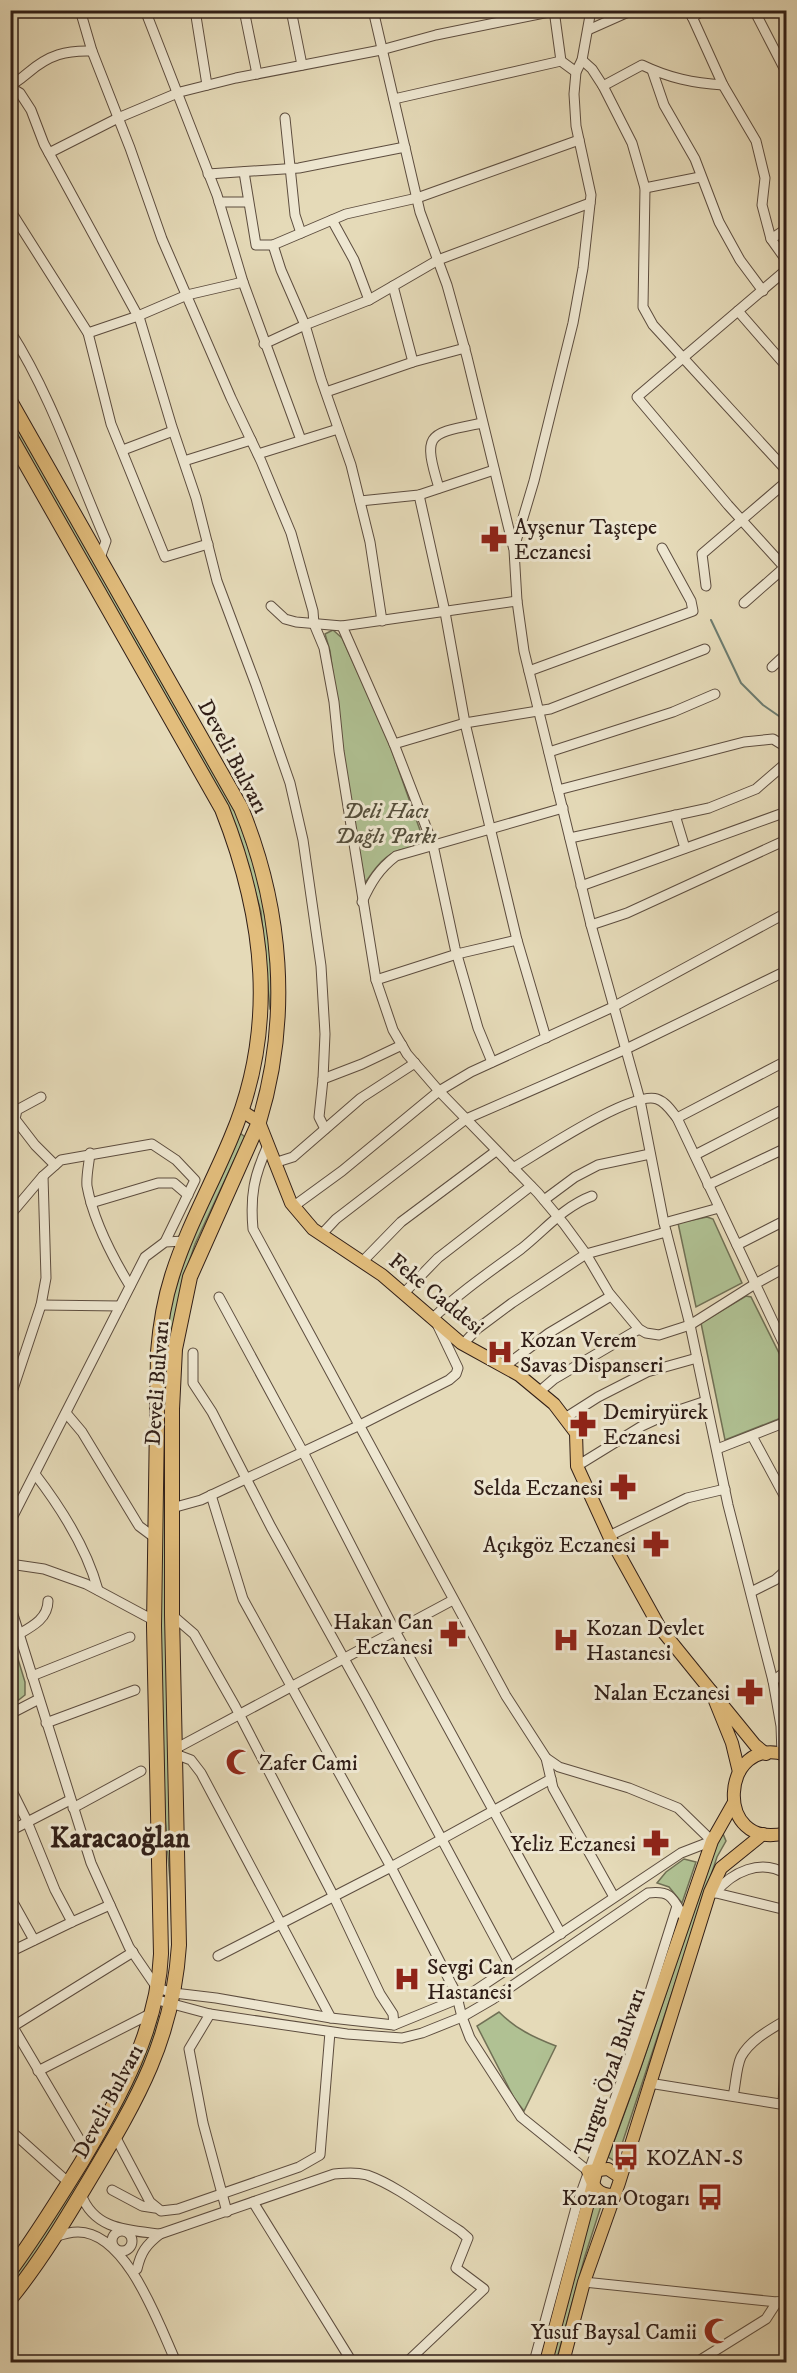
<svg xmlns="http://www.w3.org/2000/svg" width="797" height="2373" font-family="'IM FELL DW Pica',serif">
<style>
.green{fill:#b0c193;stroke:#707055;stroke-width:1.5}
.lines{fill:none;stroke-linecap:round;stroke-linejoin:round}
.stream{stroke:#6d7c70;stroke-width:2}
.minor-casing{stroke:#5d4d3f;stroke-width:11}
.major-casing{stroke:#301e17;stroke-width:14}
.highway-casing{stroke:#301e17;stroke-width:16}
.minor{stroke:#eee7d1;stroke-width:9}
.major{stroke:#e2bd7c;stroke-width:12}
.highway{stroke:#e2bd7c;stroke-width:14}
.labels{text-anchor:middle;stroke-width:6;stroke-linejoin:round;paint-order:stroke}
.poi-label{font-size:22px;fill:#301e17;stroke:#eee7d1;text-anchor:start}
.street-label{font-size:22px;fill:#301e17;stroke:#eee7d1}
.park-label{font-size:22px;font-style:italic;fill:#564f3c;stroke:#eee7d1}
.district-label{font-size:28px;font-weight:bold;fill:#301e17;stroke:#eee7d1}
</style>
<rect width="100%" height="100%" fill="#e5dab8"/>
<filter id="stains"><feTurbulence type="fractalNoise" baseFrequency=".00333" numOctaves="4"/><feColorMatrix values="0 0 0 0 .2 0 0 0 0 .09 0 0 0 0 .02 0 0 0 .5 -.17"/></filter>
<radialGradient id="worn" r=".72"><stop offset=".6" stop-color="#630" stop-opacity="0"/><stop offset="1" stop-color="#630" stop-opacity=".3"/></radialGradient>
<g class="green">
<path d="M10 415 229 797C249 843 263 890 270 940 273 962 271 986 272 1009H270L261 912 241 841 228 807 11 425Z"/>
<path d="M333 630 342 638 387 737 421 833V841C414 849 404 848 395 852 381 859 373 871 365 883L347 783 330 651 325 634Z"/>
<polygon points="240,1133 245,1137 195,1244 184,1277 170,1345 167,1648 172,1937 171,1894 165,1817 161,1653 161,1380 169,1309 189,1245"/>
<polygon points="707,1217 713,1219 742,1283 696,1307 678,1223"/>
<polygon points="746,1296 751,1297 786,1367 786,1416 725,1440 701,1323"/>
<polygon points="11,1636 25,1682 25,1695 11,1706"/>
<path d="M721 1829 726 1841 717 1857 616 2162 608 2157C650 2049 683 1938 721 1829Z"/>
<polygon points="684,1859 696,1862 682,1903 669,1887 657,1883 666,1872"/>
<path d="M499 2012C516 2029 533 2037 556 2046L524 2111 514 2098 477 2026Z"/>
<polygon points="157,2016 165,2019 133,2092 59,2220 11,2290 11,2282 54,2218"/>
<polygon points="594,2199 602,2203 585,2256 556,2362 552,2362"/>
</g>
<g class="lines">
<polyline class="stream" points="711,620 741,683 763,705 786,721"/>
<g class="minor-casing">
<g id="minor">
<polyline points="80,10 92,51 130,148 162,239 231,398 261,461 291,533 313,611 314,624 324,648 334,702 339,751 376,980 393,1030 407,1054 439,1091 538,1193 564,1224 586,1254 609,1293 639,1329 646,1333 659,1335 690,1325 755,1284 786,1267"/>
<polyline points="145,10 217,195 243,282 301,440"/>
<polyline points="195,10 207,85"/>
<polyline points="244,10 257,74"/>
<polyline points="291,10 302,65"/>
<polyline points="373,10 420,212 447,285 467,357 514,550 517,601 524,651 591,925 640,1100 664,1223 690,1325 728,1505 773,1681 781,1726 782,1754"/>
<polyline points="554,10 561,61"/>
<polyline points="689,10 723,85 756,141 765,178 762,205 771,239 786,260"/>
<polyline points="754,10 786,72"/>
<polyline points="692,17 705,10"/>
<polyline points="588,30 633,10"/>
<polyline points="582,60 592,69 603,86 632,143 645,188 643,307 653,325 786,470"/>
<polyline points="652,70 664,105 695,159 719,222 740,260 763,291"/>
<path d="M10 85C15 84 23 77 29 72 49 55 66 50 92 51"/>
<path d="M603 86 642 65C669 78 693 83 723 85"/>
<polyline points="10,87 20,93 31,110 44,144 140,320 172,427 196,498 217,581 256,685 290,783 303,840 321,966 325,1034 323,1079"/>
<polyline points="394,99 561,61 576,72"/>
<polyline points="285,118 295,215 301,233"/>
<polyline points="49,153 118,118 180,92 236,78 381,50 436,35 554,11"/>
<polyline points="244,172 256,245 273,245 346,214 417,198 579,140"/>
<polyline points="208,174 299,168 405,147"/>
<polyline points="645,188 700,177"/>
<polyline points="219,202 247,202"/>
<polyline points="10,210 88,333 111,424 165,557 208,544"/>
<polyline points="332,220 354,260 369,300"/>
<polyline points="771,239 786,229"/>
<polyline points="273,245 281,270 305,325 321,379 351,465 370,542 382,621"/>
<polyline points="786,270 637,397 728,505 786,569"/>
<polyline points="393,286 413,362"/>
<polyline points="738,311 786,366"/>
<path d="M10 331C52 397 75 470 106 541L100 558"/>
<polyline points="88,333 138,316 187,295 243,282"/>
<polyline points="264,344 305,325 369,300 438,260 590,203"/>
<polyline points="326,392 413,362 465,348"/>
<polyline points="123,450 173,431"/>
<polyline points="258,454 338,429"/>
<polyline points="184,461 251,440"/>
<path d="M439 488C422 432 428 434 482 423"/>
<polyline points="419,495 445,612 465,723 517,940 546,1038"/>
<polyline points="360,501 419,495 494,470"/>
<polyline points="514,548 534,481 573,323 583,268 591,195 576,126 574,94 576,72 582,60 591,10"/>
<polyline points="706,586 702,554 786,482"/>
<polyline points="744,603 785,567"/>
<polyline points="271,606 285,619 296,622 342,626 517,601"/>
<polyline points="342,626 394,744 433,845 455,948 478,1028 492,1062"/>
<polyline points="772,667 786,654"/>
<polyline points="529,671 693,611 691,601 662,548"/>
<polyline points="394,744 465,723 550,709 705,649"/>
<polyline points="549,752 673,712 715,694"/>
<polyline points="558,790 744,742 773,739 786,747"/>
<polyline points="675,815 685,848"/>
<polyline points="570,838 709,808 756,789 786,763"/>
<polyline points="581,886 786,812"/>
<path d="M362 902C371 882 379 869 396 856L563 808"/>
<polyline points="591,925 627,913 786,840"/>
<polyline points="376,980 457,954 517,940"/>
<polyline points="41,1097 17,1110 15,1119 35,1145 55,1165"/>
<polyline points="677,1118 786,1061"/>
<polyline points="325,1129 319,1117 323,1079 362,1064 402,1045"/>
<path d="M90 1153C89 1164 86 1176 87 1186 93 1219 113 1258 130 1286"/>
<polyline points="695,1155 786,1108"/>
<polyline points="274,1163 293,1157 361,1098 415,1063"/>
<path d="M513 1168C539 1153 632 1090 657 1099 666 1102 672 1112 677 1118L786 1349"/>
<polyline points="708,1185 786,1148"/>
<polyline points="544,1200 575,1177 598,1165 650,1154"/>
<polyline points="91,1203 158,1183 174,1183 188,1195"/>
<polyline points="294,1206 342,1171 439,1091 471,1072 613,1007 786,913"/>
<polyline points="10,1215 43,1176 61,1160 152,1144 176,1160 195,1180 165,1242"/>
<polyline points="664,1223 719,1208"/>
<polyline points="321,1235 336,1219 466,1119 624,1050 786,971"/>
<polyline points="737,1245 786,1220"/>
<polyline points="363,1261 401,1222 496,1151"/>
<polyline points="404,1293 438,1258 531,1186"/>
<polyline points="219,1297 303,1452 395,1631 561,1934"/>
<polyline points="41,1305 120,1306"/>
<path d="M432 1319C460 1292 491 1271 521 1249 545 1230 563 1207 592 1196"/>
<polyline points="463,1344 477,1329 512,1303 586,1254 666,1232"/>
<polyline points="193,1353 193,1383 212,1412 271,1527 368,1702 511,1968"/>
<polyline points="504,1367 549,1333 611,1296"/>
<polyline points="540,1391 554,1379 639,1329"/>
<polyline points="10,1398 41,1305 46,1278 43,1176"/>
<polyline points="66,1413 82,1432 139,1526 155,1538"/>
<polyline points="565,1418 598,1397 647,1372 697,1358"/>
<polyline points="752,1436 786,1499"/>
<polyline points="717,1449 786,1422"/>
<polyline points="577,1466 642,1426 670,1413 706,1401"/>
<path d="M35 1474C61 1508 87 1549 98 1590"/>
<polyline points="211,1495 243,1599 391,1867 456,1993 462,2017 470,2038 521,2117 588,2171"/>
<polyline points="172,1508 201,1500 360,1425 449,1380 456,1374 458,1368 437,1324"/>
<polyline points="10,1522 145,1257 165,1242 185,1241"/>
<polyline points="609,1536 687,1498 725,1489"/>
<polyline points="10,1564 44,1569 86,1584 155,1621"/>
<polyline points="751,1592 775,1580 786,1570"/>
<path d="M10 1605 91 1863 129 1947 157 1988 174 1993 216 1998 331 2018 394 2025 470 1994 681 1853 712 1841 678 1808 629 1788 559 1767 546 1758 506 1696 253 1229C250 1195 254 1176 268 1145"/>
<polyline points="172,1615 194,1634 235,1706 334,1897 380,1994 393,2014 394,2025"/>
<path d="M19 1634C33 1626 48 1618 48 1601"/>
<polyline points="32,1676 130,1637"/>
<polyline points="773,1681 786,1671"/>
<polyline points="10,1714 39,1699"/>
<polyline points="46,1723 135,1690"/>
<polyline points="175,1749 453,1600"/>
<polyline points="175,1754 191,1760 201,1773 331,2018"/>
<polyline points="546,1758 553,1788 614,1897"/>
<polyline points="10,1787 26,1819 55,1890 72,1922"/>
<polyline points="73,1808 141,1771"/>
<polyline points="10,1831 70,1800"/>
<polyline points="712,1892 786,1910"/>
<path d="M715 1893C732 1872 761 1858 786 1874"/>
<polyline points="10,1897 34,1940"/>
<polyline points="10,1952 72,1922 110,1905"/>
<polyline points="218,1956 391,1867 551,1779"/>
<path d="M154 1999 210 2014 347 2034 402 2038 422 2033 462 2017 493 1999 648 1893C672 1890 673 1899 684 1918"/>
<polyline points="210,2014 189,2049 203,2123 227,2212"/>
<polyline points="10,2022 87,2152"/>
<polyline points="12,2027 133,1952"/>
<polyline points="38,2071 150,2014"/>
<polyline points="649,2083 786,2105"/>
<path d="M733 2096C736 2084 736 2068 741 2057 750 2040 771 2029 786 2020"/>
<polyline points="783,2104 786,2043"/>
<polyline points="10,2130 69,2183"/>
<polyline points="115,2136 150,2202 161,2211 178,2209 299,2167 320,2155 330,2032"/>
<polyline points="112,2190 142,2206 155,2208"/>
<path d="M81 2194C94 2230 128 2230 160 2234 146 2245 141 2252 137 2269"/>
<polyline points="253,2202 352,2362"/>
<circle cx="122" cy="2241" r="10"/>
<path d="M160 2234 334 2174C345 2173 356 2172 367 2175 398 2186 431 2213 460 2231L468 2238 456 2268 484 2289 407 2362"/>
<path d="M55 2237C63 2234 70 2232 78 2232 127 2232 159 2325 176 2362"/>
<polyline points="584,2282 777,2302 786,2300"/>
<polyline points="534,2362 577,2204 625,2071 677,1906"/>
<polyline points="697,2362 766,2319 777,2302"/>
</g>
</g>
<g class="major-casing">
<g id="major">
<polyline points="242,1111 259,1122 291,1203 313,1229 382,1275 461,1343 519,1375 554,1404 576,1433 577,1466 609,1536 660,1628 711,1691"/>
<path d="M786 1755C721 1733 712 1852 786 1833"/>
<polyline points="739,1772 732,1743 711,1691 755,1745 766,1754"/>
<path d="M615 2195C597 2196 593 2186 588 2171L608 2169 620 2177"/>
<polyline points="546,2362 597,2169 635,2065 712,1841 733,1804"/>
<polyline points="563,2362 584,2282 619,2183 710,1892 721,1868 763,1834"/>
</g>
</g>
<g class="highway-casing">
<g id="highway">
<path d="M10 401 241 808C282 908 291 1017 259 1122L190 1277 175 1349 172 1409V1615L179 1945C173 2039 138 2098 91 2177 66 2219 41 2261 10 2299"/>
<path d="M10 436 222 809C265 918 278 1028 231 1138 212 1184 187 1228 172 1276 164 1301 160 1327 158 1352L154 1626 161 1954C158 2029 119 2099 81 2163 58 2200 36 2236 10 2271"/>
</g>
</g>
<use href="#minor" class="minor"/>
<use href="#major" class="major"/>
<use href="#highway" class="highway"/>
</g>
<defs>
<g id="pharmacy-bare" transform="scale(2.07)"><path d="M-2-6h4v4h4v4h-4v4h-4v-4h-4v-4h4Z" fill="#8f2418" stroke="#eee7d1" stroke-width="2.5" paint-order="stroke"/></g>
<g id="hospital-bare" transform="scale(2.07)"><path d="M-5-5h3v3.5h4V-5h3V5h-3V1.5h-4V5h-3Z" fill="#8f2418" stroke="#eee7d1" stroke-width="2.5" paint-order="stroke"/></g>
<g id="mosque-bare" transform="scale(2.07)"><path d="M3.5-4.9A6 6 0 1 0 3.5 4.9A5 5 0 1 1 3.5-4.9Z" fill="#8f2418" stroke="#eee7d1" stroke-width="2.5" paint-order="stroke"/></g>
<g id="bus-bare" transform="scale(2.07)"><path d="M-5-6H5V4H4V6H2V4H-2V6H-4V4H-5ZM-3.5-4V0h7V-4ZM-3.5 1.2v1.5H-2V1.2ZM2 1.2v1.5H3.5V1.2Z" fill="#8f2418" stroke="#eee7d1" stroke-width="2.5" paint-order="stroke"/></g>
</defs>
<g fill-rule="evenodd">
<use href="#pharmacy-bare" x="494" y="539"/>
<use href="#hospital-bare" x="500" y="1352"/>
<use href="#pharmacy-bare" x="583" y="1424"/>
<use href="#pharmacy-bare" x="623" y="1487"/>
<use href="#pharmacy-bare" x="656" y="1544"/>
<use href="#pharmacy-bare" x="453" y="1634"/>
<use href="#hospital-bare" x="566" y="1640"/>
<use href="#pharmacy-bare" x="750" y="1692"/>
<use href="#mosque-bare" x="239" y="1762"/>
<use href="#pharmacy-bare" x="656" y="1843"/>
<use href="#hospital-bare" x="407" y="1979"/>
<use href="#bus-bare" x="626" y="2157"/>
<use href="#bus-bare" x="710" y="2197"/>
<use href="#mosque-bare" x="717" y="2331"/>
</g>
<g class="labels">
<g class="poi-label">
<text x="514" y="534">Ayşenur Taştepe<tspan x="514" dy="25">Eczanesi</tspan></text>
<text x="520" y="1347">Kozan Verem<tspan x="520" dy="25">Savas Dispanseri</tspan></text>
<text x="603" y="1419">Demiryürek<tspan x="603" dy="25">Eczanesi</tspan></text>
<text x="603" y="1495" text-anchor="end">Selda Eczanesi</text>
<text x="636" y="1552" text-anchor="end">Açıkgöz Eczanesi</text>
<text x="433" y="1629" text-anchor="end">Hakan Can<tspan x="433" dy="25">Eczanesi</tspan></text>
<text x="586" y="1635">Kozan Devlet<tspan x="586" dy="25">Hastanesi</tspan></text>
<text x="730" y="1700" text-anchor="end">Nalan Eczanesi</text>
<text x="259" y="1770">Zafer Cami</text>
<text x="636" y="1851" text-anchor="end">Yeliz Eczanesi</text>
<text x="427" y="1974">Sevgi Can<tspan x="427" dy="25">Hastanesi</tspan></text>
<text x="646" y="2165">KOZAN-S</text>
<text x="690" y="2205" text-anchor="end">Kozan Otogarı</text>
<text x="697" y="2339" text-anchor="end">Yusuf Baysal Camii</text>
</g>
<g class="street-label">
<text transform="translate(234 756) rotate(62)" y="8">Develi Bulvarı</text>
<text transform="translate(437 1293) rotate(39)" y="8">Feke Caddesi</text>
<text transform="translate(156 1383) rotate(-86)" y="8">Develi Bulvarı</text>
<text transform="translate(609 2072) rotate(-71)" y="8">Turgut Özal Bulvarı</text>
<text transform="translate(107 2101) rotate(-62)" y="8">Develi Bulvarı</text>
</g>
<g class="park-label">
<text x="386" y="818">Deli Hacı<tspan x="386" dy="25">Dağlı Parkı</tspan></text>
</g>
<g class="district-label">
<text x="120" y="1847">Karacaoğlan</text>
</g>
</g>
<rect width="797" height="2373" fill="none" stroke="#e5dab8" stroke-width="36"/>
<rect x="12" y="12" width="773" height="2349" fill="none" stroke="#301e17" stroke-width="3"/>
<rect x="18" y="18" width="761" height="2337" fill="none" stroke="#301e17" stroke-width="1.5"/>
<rect width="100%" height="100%" filter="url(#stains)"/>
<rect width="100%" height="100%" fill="url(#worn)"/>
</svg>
